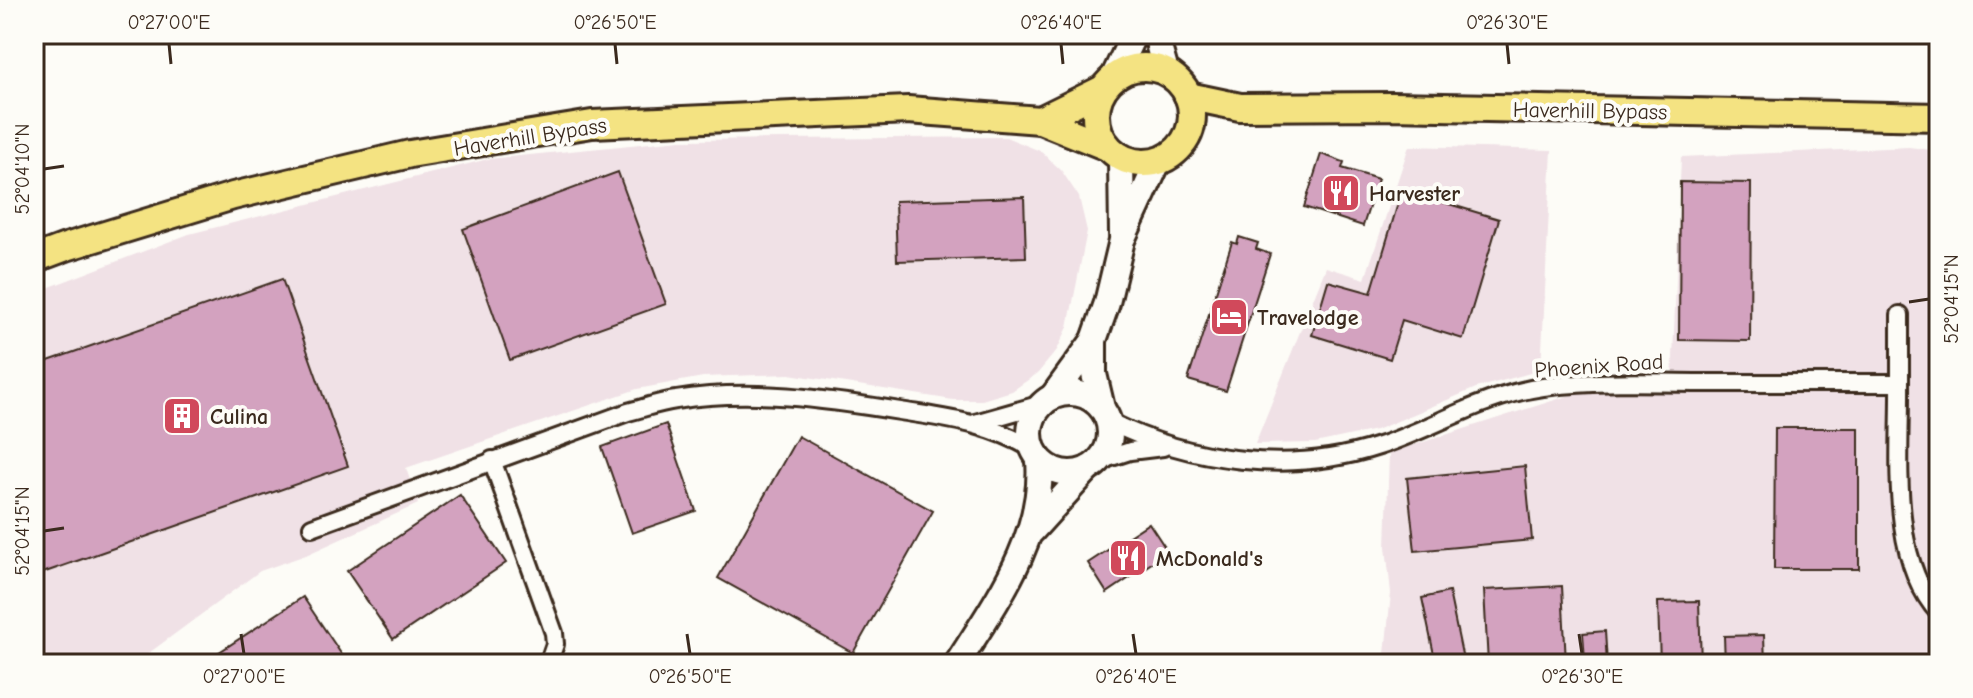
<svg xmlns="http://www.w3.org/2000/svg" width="1973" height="698" font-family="'Comic Neue',sans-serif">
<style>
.built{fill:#f0e1e6}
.building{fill:#d3a2bf;stroke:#3b2a1e;stroke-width:2}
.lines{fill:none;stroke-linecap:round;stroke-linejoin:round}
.minor-casing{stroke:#3b2a1e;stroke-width:22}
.secondary-casing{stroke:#3b2a1e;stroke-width:30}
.primary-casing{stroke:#3b2a1e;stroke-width:32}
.minor{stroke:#fdfcf7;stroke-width:16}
.secondary{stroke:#fdfcf7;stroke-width:24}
.primary{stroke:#f4e382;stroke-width:26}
.ticks{fill:none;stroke:#3b2a1e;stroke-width:3}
.labels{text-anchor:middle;stroke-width:8;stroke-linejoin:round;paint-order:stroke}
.street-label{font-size:22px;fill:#3b2a1e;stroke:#fdfcf7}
.poi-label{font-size:22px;font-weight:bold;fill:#3b2a1e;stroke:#fdfcf7;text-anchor:start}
.neatline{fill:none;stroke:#3b2a1e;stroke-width:3}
.ticks-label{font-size:20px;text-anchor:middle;fill:#3b2a1e}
</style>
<rect width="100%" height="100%" fill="#fdfcf7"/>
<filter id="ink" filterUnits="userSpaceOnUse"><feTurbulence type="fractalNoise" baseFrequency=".0125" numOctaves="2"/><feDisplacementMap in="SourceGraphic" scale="16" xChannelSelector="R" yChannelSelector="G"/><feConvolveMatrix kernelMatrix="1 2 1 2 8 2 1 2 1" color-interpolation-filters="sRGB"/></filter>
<g filter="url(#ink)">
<g class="built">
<polygon points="1006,137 1040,151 1061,170 1079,197 1087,231 1068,327 1057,350 1038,373 1012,391 982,400 953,400 789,374 703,377 637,389 406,468 418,504 306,555 260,571 134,664 34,664 34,293 189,234 488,159 681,140"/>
<polygon points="1409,146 1552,150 1541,370 1476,388 1376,430 1315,443 1255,444 1326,267 1365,279"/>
<polygon points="1909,147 1939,151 1939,664 1384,664 1391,593 1386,547 1389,453 1608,383 1672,382 1681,157"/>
</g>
<g class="building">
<polygon points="1321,154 1344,162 1342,168 1378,179 1363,226 1304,207"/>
<polygon points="618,172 666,304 510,360 463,229"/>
<polygon points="1680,182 1751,183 1750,341 1679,340"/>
<polygon points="1402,190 1499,219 1463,339 1402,320 1390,359 1312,335 1328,281 1371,293"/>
<polygon points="1024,197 1026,257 897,261 895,201"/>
<polygon points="1239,237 1258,243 1256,249 1270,254 1226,391 1188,380 1232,242 1237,244"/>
<polygon points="282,279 348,466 34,576 34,366"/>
<polygon points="666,424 696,511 632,533 602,447"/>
<polygon points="1775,428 1859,428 1859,569 1774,569"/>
<polygon points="798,436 933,511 853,653 718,578"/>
<polygon points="1525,466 1532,540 1415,551 1407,478"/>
<polygon points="460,495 506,563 393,639 347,571"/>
<polygon points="1149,523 1168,552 1107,593 1088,563"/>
<polygon points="1562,586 1566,663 1488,664 1484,590"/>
<polygon points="1449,592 1464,664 1436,664 1422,598"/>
<polygon points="303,597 348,664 201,664"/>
<polygon points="1699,601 1701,664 1660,664 1658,602"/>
<polygon points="1605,631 1607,664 1575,664 1575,661 1585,660 1583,633"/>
<polygon points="1764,635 1765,664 1725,664 1724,636"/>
</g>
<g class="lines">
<g class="minor-casing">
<g id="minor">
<polyline points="1900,315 1900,383"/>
<path d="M1108 421C1190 462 1291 475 1379 446 1434 428 1484 395 1543 387 1593 381 1645 382 1695 383 1763 383 1832 383 1900 383 1901 454 1888 557 1939 613"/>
<polyline points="975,423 1042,404"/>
<polyline points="492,460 554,633 555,644 548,664"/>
<polyline points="1099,461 1130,451 1163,447"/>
<path d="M312 527 628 412C644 408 660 402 676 400 751 388 825 399 900 411 949 419 989 423 1033 449"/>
</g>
</g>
<g class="secondary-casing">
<g id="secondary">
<polyline points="1158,34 1159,47 1166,72"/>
<polyline points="1114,76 1134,34"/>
<polyline points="1121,158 1122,234"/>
<polyline points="1094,340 1094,374 1102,408"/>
<circle cx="1070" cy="433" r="40"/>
<polyline points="1053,396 1094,340 1107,303 1122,240 1158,162"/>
<polyline points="1032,531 1088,469"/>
<path d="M957 664C996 602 1045 536 1039 460"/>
</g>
</g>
<g class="primary-casing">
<g id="primary">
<circle cx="1144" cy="115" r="48"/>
<polyline points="1188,96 1240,107 1392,106 1939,117"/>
<polyline points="1040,120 1103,89"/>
<polyline points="34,259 66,247 233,196 410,154 592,124 908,110 1040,120 1107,147"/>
</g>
</g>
<use href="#minor" class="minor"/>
<use href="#secondary" class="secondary"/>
<use href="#primary" class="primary"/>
</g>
</g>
<path class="ticks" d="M169 44 171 64M615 44 617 64M1061 44 1063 64M1507 44 1509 64M44 169 64 166M1909 302 1929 299M44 531 64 528M241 634 244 654M687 634 690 654M1133 634 1136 654M1579 634 1582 654"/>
<defs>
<g id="restaurant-square" transform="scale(2)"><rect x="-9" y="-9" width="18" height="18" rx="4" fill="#d1495b" stroke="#fdfcf7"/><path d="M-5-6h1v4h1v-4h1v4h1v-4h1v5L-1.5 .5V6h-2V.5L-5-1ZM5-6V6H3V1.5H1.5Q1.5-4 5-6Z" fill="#fff"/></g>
<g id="hotel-square" transform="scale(2)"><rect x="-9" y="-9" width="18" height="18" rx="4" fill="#d1495b" stroke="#fdfcf7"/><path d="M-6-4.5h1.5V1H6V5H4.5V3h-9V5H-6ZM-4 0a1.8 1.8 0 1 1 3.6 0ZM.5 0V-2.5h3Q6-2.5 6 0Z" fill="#fff"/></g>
<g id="building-square" transform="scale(2)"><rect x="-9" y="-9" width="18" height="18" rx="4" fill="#d1495b" stroke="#fdfcf7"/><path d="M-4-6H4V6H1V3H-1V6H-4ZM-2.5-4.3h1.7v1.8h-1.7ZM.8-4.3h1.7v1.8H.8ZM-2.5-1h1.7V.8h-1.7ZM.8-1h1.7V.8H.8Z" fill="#fff"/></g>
</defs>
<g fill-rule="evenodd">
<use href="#restaurant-square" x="1341" y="193"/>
<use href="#hotel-square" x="1229" y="317"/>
<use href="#building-square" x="182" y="416"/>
<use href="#restaurant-square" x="1128" y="558"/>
</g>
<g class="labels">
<g class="street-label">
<text transform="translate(1590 110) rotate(1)" y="8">Haverhill Bypass</text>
<text transform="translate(530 136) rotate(-9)" y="8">Haverhill Bypass</text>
<text transform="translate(1599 365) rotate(-4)" y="8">Phoenix Road</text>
</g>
<g class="poi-label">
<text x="1369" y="201">Harvester</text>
<text x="1257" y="325">Travelodge</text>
<text x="210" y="424">Culina</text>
<text x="1156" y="566">McDonald's</text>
</g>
</g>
<rect width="1973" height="698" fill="none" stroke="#fdfcf7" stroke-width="88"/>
<rect x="44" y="44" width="1885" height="610" class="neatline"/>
<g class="ticks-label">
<text x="169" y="29">0°27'00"E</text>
<text x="615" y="29">0°26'50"E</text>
<text x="1061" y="29">0°26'40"E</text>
<text x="1507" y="29">0°26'30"E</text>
<text transform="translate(22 169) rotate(-90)" y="7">52°04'10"N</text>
<text transform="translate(1951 299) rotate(-90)" y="7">52°04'15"N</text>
<text transform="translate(22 531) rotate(-90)" y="7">52°04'15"N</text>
<text x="244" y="683">0°27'00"E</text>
<text x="690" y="683">0°26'50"E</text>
<text x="1136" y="683">0°26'40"E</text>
<text x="1582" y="683">0°26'30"E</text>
</g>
</svg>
